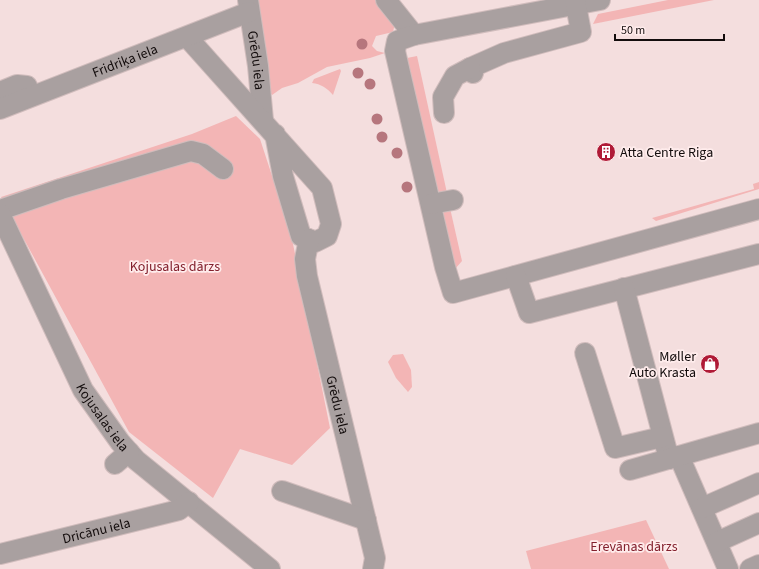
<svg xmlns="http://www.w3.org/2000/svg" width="759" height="569" font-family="'Source Sans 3',sans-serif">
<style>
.green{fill:#f3b5b5}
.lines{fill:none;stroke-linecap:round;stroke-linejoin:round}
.minor-casing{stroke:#d0bcbc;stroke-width:22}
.minor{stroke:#a9a0a0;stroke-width:20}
.tree{fill:#b6767d}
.labels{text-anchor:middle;stroke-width:3.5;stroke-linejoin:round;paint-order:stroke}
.street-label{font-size:14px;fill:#130c0c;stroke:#ffecec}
.poi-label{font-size:14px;fill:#130c0c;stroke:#ffecec;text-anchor:start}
.park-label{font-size:14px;fill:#83202d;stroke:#ffecec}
</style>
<rect width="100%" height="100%" fill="#f4dede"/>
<g class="green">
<polygon points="258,0 381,0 395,23 393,32 376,36 372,46 377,51 385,53 370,58 327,67 298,83 282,88 272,95 269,91 257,4"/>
<polygon points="668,0 714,0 593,24 598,14"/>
<polygon points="417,56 447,193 440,193 437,190 407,58"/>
<path d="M340 69 341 71 333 95C327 88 321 84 312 83L314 79Z"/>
<polygon points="236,116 260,139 291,234 330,428 292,465 240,449 213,498 129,432 1,197 192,134"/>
<polygon points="759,182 759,189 656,221 652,218 754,189 753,184"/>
<polygon points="450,208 462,261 455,269 442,213 445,209"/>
<polygon points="403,354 411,370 412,387 408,392 396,378 388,362 393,355"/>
<polygon points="646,520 669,569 531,569 526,551"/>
</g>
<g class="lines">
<g class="minor-casing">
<g id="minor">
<path id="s1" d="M248 0 258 66 263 120"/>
<polyline points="386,0 414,35"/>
<polyline points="600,0 414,35 397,41 395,51 445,267 453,293 759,209"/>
<polyline points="187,37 322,188 331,224 327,236 315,242 301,236 283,176 275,134"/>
<polyline points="473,73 470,68 504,53 581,32 575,0"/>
<polyline points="0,92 17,85 27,86"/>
<path id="s2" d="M0 109 249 12"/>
<polyline points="444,113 443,97 455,76 470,68"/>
<polyline points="431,204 453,200"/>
<polyline points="0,210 61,189 191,151 203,154 223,169"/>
<path id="s3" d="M0 214 83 390 120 442 136 460 270 569"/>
<path id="s4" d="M309 239 305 259 307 276 375 558 373 569"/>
<polyline points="516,276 529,313 759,254"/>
<polyline points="624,288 669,459"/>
<polyline points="585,353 615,448 662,437"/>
<polyline points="679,456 728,569"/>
<polyline points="115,464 129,452"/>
<polyline points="630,470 759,433"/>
<polyline points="282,491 366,520"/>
<polyline points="702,508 759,483"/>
<polyline points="717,542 759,523"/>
<path id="s5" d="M0 554 179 510 189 502"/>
<polyline points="750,569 759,565"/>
</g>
</g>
<use href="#minor" class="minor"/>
</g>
<g class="tree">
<circle cx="362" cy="44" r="5.5"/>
<circle cx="358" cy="73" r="5.5"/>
<circle cx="370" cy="84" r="5.5"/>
<circle cx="377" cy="119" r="5.5"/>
<circle cx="382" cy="137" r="5.5"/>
<circle cx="397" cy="153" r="5.5"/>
<circle cx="407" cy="187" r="5.5"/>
</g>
<defs>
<g id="building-disc" transform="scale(1)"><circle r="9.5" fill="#af1a36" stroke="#ffecec"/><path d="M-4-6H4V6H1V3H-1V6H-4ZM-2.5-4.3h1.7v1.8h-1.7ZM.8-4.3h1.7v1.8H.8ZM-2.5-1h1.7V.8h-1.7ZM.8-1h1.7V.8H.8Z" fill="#fff"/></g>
<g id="shop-disc" transform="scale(1)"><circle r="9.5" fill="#af1a36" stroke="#ffecec"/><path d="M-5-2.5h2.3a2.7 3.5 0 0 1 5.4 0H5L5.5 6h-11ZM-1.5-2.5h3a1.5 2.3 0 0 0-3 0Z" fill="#fff"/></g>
</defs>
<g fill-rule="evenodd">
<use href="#building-disc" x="606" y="152"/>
<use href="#shop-disc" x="710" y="364"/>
</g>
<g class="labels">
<g class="street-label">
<text dy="5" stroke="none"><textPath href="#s1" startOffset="61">Grēdu iela</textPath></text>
<text dy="5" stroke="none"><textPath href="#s2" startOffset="134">Fridriķa iela</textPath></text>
<text dy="5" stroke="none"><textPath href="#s4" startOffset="170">Grēdu iela</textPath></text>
<text dy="5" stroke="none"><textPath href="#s3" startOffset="228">Kojusalas iela</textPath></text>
<text dy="5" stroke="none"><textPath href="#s5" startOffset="99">Dricānu iela</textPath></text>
</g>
<g class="poi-label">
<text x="620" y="157">Atta Centre Riga</text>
<text x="696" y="361" text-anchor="end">Møller<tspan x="696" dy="16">Auto Krasta</tspan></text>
</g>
<g class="park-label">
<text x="175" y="271">Kojusalas dārzs</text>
<text x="634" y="551">Erevānas dārzs</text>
</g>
</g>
<path d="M615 34v6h109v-6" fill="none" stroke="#130c0c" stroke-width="2"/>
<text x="621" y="34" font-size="12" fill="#130c0c" stroke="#ffecec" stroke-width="3" paint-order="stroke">50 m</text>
</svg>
